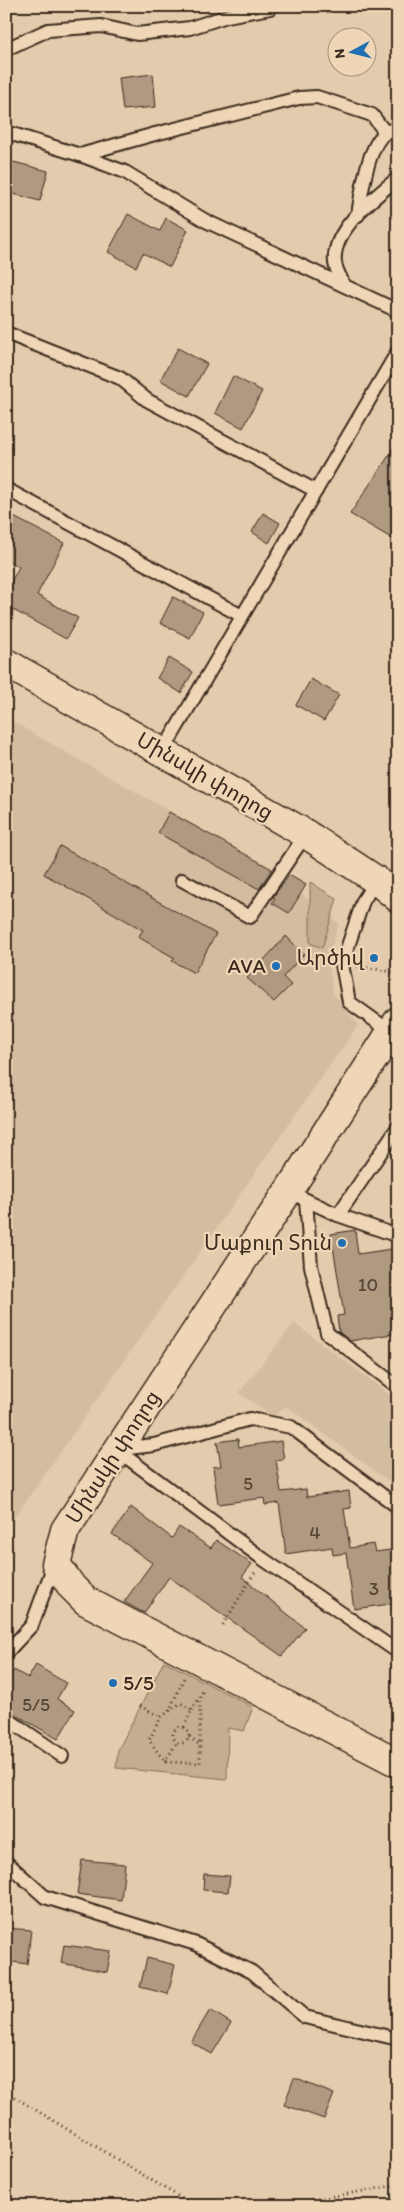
<svg xmlns="http://www.w3.org/2000/svg" width="404" height="2212" font-family="Itim,'Noto Sans Armenian',sans-serif">
<style>
.built{fill:#d3bda0}
.green{fill:#c4ae92;stroke:#806c58}
.building{fill:#af9980;stroke:#3b2a1e}
.lines{fill:none;stroke-linecap:round;stroke-linejoin:round}
.lane-casing{stroke:#3b2a1e;stroke-width:16}
.secondary-casing{stroke:#3b2a1e;stroke-width:31}
.path{stroke:#3b2a1e;stroke-width:3;stroke-dasharray:1 4;stroke-linecap:butt}
.lane{stroke:#eed6b6;stroke-width:12}
.secondary{stroke:#eed6b6;stroke-width:28}
.poi-dot{fill:#1f6fb2;stroke:#eed6b6;stroke-width:2}
.labels{text-anchor:middle;stroke-width:4.5;stroke-linejoin:round;paint-order:stroke}
.number-label{font-size:19px;fill:#584636}
.street-label{font-size:21px;fill:#3b2a1e;stroke:#eed6b6}
.poi-label{font-size:21px;fill:#3b2a1e;stroke:#eed6b6;text-anchor:end}
</style>
<rect width="100%" height="100%" fill="#e3ccad"/>
<filter id="ink" filterUnits="userSpaceOnUse"><feTurbulence type="fractalNoise" baseFrequency=".02" numOctaves="2"/><feDisplacementMap in="SourceGraphic" scale="10" xChannelSelector="R" yChannelSelector="G"/><feConvolveMatrix kernelMatrix="1 2 1 2 8 2 1 2 1" color-interpolation-filters="sRGB"/></filter>
<g filter="url(#ink)">
<g class="built">
<polygon points="6,718 264,865 339,923 328,958 333,993 358,1025 6,1530"/>
<polygon points="294,1323 398,1401 398,1488 286,1406 273,1417 239,1393"/>
</g>
<g class="green">
<polygon points="310,882 337,899 322,948 310,943"/>
<polygon points="164,1661 253,1707 244,1731 228,1728 227,1779 116,1768 118,1750"/>
</g>
<g class="building">
<polygon points="153,74 156,107 123,110 119,78"/>
<polygon points="6,160 48,171 40,201 6,192"/>
<polygon points="128,214 160,231 166,218 188,230 170,267 143,253 136,267 108,252"/>
<polygon points="178,348 207,364 189,396 160,380"/>
<polygon points="233,376 262,391 243,428 215,413"/>
<polygon points="398,442 398,542 350,514"/>
<polygon points="6,513 64,543 37,595 78,618 66,639 6,606 6,591 19,567 6,560"/>
<polygon points="263,513 280,523 269,543 252,532"/>
<polygon points="173,597 203,612 190,638 160,623"/>
<polygon points="169,658 193,672 181,693 157,678"/>
<polygon points="311,679 339,695 324,721 296,705"/>
<polygon points="169,812 272,869 259,889 158,833"/>
<polygon points="60,846 216,934 194,973 172,961 175,958 138,937 143,930 44,874"/>
<polygon points="289,875 306,885 289,913 272,903 275,898 273,897"/>
<polygon points="286,936 304,954 283,977 291,985 274,1002 247,978"/>
<polygon points="355,1230 358,1254 398,1248 398,1333 350,1341 339,1332 337,1316 344,1315 331,1234"/>
<polygon points="238,1439 239,1447 281,1441 284,1459 276,1460 281,1492 306,1489 307,1497 349,1491 351,1508 344,1509 350,1548 373,1544 375,1552 398,1549 398,1603 354,1609 346,1553 333,1555 332,1547 286,1554 279,1503 265,1505 264,1498 218,1504 213,1467 221,1466 217,1442"/>
<polygon points="131,1507 172,1538 179,1527 211,1548 216,1540 252,1564 242,1577 305,1628 282,1656 169,1577 144,1613 124,1602 152,1563 112,1534"/>
<polygon points="36,1665 66,1683 57,1699 75,1710 58,1739 6,1709 6,1683 14,1670 28,1678"/>
<polygon points="82,1860 125,1864 121,1900 77,1894"/>
<polygon points="204,1874 230,1876 228,1892 203,1890"/>
<polygon points="6,1928 31,1930 27,1964 6,1961"/>
<polygon points="64,1945 111,1951 107,1972 61,1963"/>
<polygon points="147,1958 175,1965 168,1994 140,1987"/>
<polygon points="210,2010 231,2023 212,2054 191,2042"/>
<polygon points="294,2078 334,2094 324,2119 284,2105"/>
</g>
<g class="lines">
<g class="lane-casing">
<g id="lane">
<polyline points="6,49 48,30 101,26 137,34 190,28 227,16 270,8 271,6"/>
<polyline points="6,132 80,155 125,172 206,221 398,311"/>
<polyline points="80,155 155,134 299,98 317,97 372,115 385,132"/>
<path d="M358 215C361 195 368 142 387 132 390 130 394 129 398 128"/>
<path d="M344 285C341 279 336 270 335 263 331 230 375 197 398 178"/>
<polyline points="6,333 120,378 147,400 316,491"/>
<polyline points="6,489 242,616"/>
<polyline points="163,751 398,351"/>
<polyline points="182,880 250,917 306,834"/>
<polyline points="376,880 363,901 342,964 349,1002 391,1032"/>
<polyline points="302,1198 338,1215 398,1236"/>
<polyline points="306,1200 311,1266 327,1333 398,1387"/>
<polyline points="338,1215 398,1127"/>
<polyline points="120,1449 154,1445 250,1419 291,1427 398,1507"/>
<polyline points="117,1450 263,1559 398,1652"/>
<polyline points="6,1653 32,1625 55,1562"/>
<polyline points="6,1718 62,1756"/>
<polyline points="6,1862 45,1897 196,1944 252,1972 305,2017 398,2039"/>
</g>
</g>
<g class="secondary-casing">
<g id="secondary">
<polyline points="6,663 306,834 376,880 398,898"/>
<polyline points="398,1021 289,1190 65,1530 56,1564 72,1587 86,1601 398,1763"/>
</g>
</g>
<g class="path">
<polyline points="357,966 398,973"/>
<polyline points="223,1625 255,1572"/>
<polyline points="140,1706 161,1717"/>
<polyline points="192,1710 200,1697"/>
<polyline points="169,1711 184,1678"/>
<circle cx="181" cy="1735" r="8"/>
<polyline points="184,1727 192,1710 181,1703 161,1717 149,1740 165,1762 200,1763 200,1697 204,1689"/>
<polyline points="189,1737 200,1745"/>
<polyline points="165,1762 177,1742"/>
<polyline points="6,2092 191,2204 257,2206"/>
<polyline points="278,2206 398,2185"/>
</g>
<use href="#lane" class="lane"/>
<use href="#secondary" class="secondary"/>
</g>
</g>
<g class="poi-dot">
<circle cx="374" cy="958" r="5"/>
<circle cx="276" cy="966" r="5"/>
<circle cx="342" cy="1243" r="5"/>
<circle cx="113" cy="1683" r="5"/>
</g>
<g class="labels">
<g class="number-label">
<text x="368" y="1291">10</text>
<text x="248" y="1490">5</text>
<text x="315" y="1539">4</text>
<text x="374" y="1595">3</text>
<text x="36" y="1711">5/5</text>
</g>
<g class="street-label">
<text transform="translate(205 776) rotate(30)" y="7">Մինսկի փողոց</text>
<text transform="translate(113 1457) rotate(-57)" y="7">Մինսկի փողոց</text>
</g>
<g class="poi-label">
<text x="364" y="965">Արծիվ</text>
<text x="266" y="973">AVA</text>
<text x="332" y="1250">Մաքուր Տուն</text>
<text x="123" y="1690" text-anchor="start">5/5</text>
</g>
</g>
<rect width="404" height="2212" fill="none" stroke="#eed6b6" stroke-width="25"/>
<rect x="12" y="12" width="379" height="2187" fill="none" stroke="#3b2a1e" stroke-width="2" filter="url(#ink)"/>
<g transform="translate(352 52) rotate(263)"><circle r="24" fill="#eed6b6" stroke="#a69179"/>
<path d="M0-4L9 19L0 12L-9 19Z" fill="#1f6fb2"/>
<text y="-8" font-size="14" font-weight="bold" text-anchor="middle" fill="#3b2a1e">N</text>
</g>
</svg>
